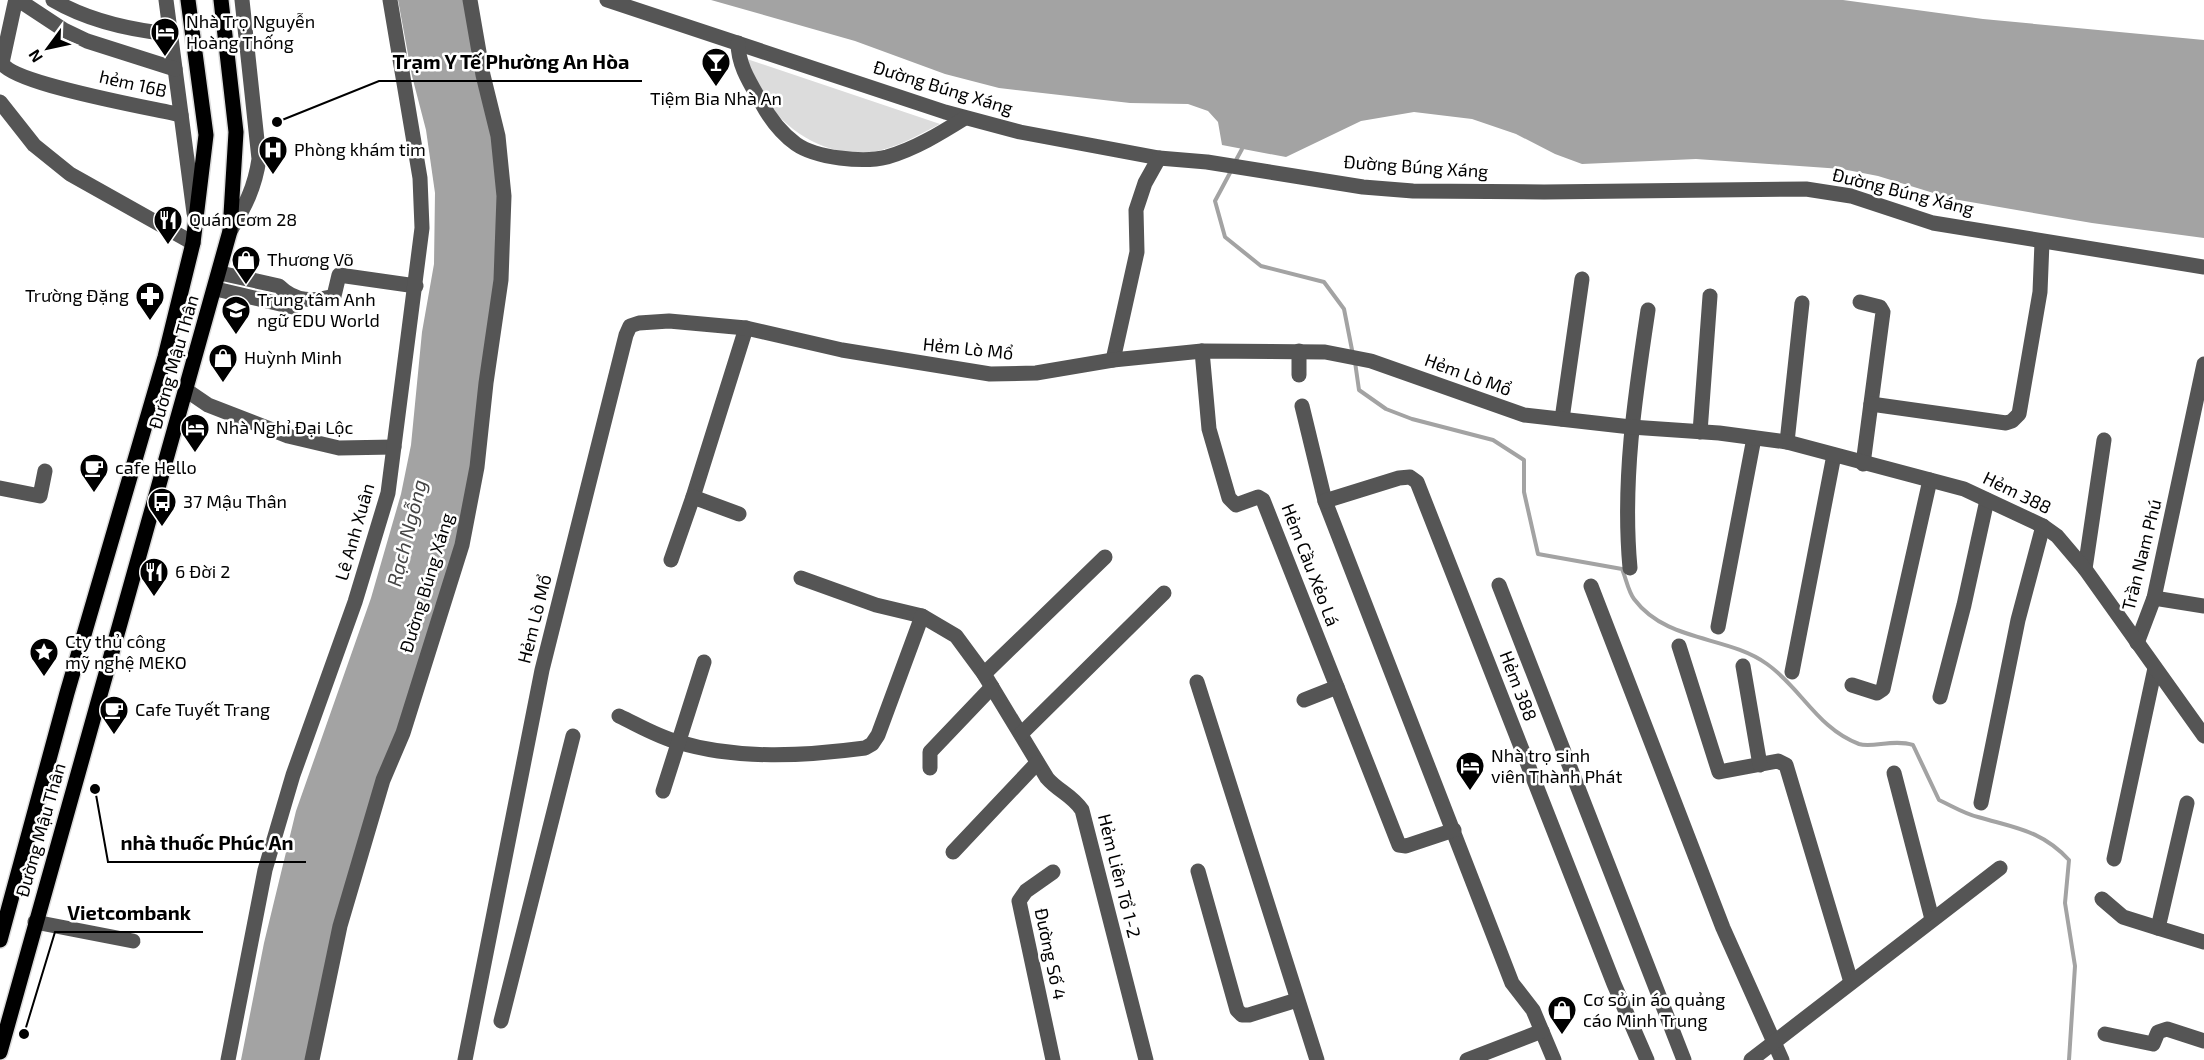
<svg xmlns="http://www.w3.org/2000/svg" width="2204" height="1060" font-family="'Exo 2',sans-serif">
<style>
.green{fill:#dcdcdc}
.water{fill:#a3a3a3}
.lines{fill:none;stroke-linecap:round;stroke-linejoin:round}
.stream{stroke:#a3a3a3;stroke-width:4}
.major-casing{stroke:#dbdbdb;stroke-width:18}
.minor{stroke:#555;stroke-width:15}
.major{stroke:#000;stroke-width:15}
.labels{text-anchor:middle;stroke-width:5;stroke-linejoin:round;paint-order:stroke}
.poi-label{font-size:18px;fill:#000;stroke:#fff;text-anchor:start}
.street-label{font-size:18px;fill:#000;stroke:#fff}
.water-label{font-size:20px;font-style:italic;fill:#444;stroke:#fff}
.leader{fill:none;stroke:#000;stroke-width:2}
.callout-dot{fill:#000;stroke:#fff;stroke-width:2}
.callout-label{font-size:20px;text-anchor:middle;font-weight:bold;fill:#000;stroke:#fff;stroke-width:5;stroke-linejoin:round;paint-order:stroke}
</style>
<rect width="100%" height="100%" fill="#fff"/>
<path class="green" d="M747 59 940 124C922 133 904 144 885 149 839 163 789 137 765 98 757 86 753 72 747 59Z"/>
<g class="water">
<polygon points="398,0 464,0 497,151 497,270 465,514 306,1060 241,1060 264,943 296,811 371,598 401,494 411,445 422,332 434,264 435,193 426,130 412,76"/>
<polygon points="711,0 1843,0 1983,19 2204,40 2204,238 2092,223 1953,199 1878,176 1842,169 1696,159 1582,164 1555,154 1516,134 1472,119 1414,112 1361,121 1286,157 1222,145 1218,122 1208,111 1188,104 1130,103 999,88 945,74 855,41"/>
</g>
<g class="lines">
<g class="stream">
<polyline points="1235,162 1242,149"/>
<polyline points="1231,171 1215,201 1225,237 1261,266 1324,282 1344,309 1353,355"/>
<path d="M1355 362 1359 390 1386 409 1412 419 1493 440 1524 460V492L1538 554 1622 569C1626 578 1628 591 1634 599 1667 643 1727 635 1767 664 1801 688 1818 729 1859 744 1872 748 1894 739 1913 745L1939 800C1952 806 1965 814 1978 817 2015 828 2041 830 2069 860L2065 903 2075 966 2069 1060"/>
</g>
<g class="major-casing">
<g id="major">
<polyline points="0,940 67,693 165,357 193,243 206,135 188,0"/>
<polyline points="0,1052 230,231 236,132 221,0"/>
</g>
</g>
<g class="minor">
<path d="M53 0C87 20 131 30 170 34"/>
<polyline points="166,0 194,213"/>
<polyline points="607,0 945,112 1020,132 1159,158 1207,162 1363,187 1413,191 1544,192 1806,189 1851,196 1933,223 2204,267"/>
<path d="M738 43C738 65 750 83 761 102 770 119 781 133 796 144 816 158 863 163 887 157 915 149 941 133 965 118"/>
<path d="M175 69 87 41 64 30 23 3H15L2 63C13 84 151 108 181 115"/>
<polyline points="0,102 34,145 70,174 193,243"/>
<path d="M230 231C245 207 255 187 259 159L242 0"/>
<path d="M220 273 279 286C295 302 314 302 334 296L339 275 416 286"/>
<polyline points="216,289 293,307"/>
<polyline points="1860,302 1880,307 1883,312 1863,464"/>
<polyline points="1202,351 1209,429 1229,498 1236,505 1258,497 1263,500 1337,687 1304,700"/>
<polyline points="1113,360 1137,252 1136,210 1145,183 1159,158"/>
<polyline points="1299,375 1299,351"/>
<polyline points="186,390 208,405 288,436 339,448 394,447"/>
<polyline points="1871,404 2006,423 2012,421 2019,414 2040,292 2042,242"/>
<polyline points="1302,406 1325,501 1512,983 1533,1010 1554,1060"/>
<polyline points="1562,419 1582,279"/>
<polyline points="1700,432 1710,296"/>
<polyline points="1787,442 1802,303"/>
<polyline points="0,488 40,496 45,471"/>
<polyline points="693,497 746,328"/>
<polyline points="1325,501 1399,478 1410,477 1417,482 1614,984 1647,1060"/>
<polyline points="671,560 693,497 739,514"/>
<path d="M1630 568C1622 481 1635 396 1648 310"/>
<polyline points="2085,569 2104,440"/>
<path d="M801 578 876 605 922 616 956 636 984 674 1047 778C1058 791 1072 795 1082 810L1146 1060"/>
<polyline points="1499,585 1684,1060"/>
<polyline points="1591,586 1723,928 1782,1060"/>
<polyline points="2154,598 2204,606"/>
<polyline points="1718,627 1754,438"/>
<polyline points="2137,643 2154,598 2204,364"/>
<polyline points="1679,646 1719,772 1778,761 1786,765 1851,982"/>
<polyline points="1743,666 1760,765"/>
<polyline points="1792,672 1834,455"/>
<polyline points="984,674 1105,557"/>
<polyline points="1197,682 1317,1060"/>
<polyline points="1852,685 1877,693 1883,689 1930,480"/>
<polyline points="1337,687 1399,845 1406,846 1454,830"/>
<polyline points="1940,697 1964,605 1987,500"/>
<path d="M619 716C638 725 658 737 678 742 737 760 805 756 865 748L872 744 878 735 922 616"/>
<polyline points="1021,734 1164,593"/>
<polyline points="930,768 930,752 992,687"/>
<polyline points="1894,773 1932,919"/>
<polyline points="663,791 704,662"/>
<polyline points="1981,803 2018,620 2043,526"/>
<polyline points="2187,803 2158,928 2204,942"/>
<polyline points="953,852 1037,763"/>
<polyline points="2114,859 2155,668"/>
<polyline points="1198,871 1237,1010 1242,1015 1249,1015 1297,1000"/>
<polyline points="2102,899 2123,917 2158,928"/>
<polyline points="35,922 133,941"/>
<polyline points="501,1021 573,736"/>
<polyline points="2105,1034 2153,1044 2158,1032 2167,1029 2204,1041"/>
<polyline points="228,1060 265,870 293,775 355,602 388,493 422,228 420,178 390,0"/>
<polyline points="312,1060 340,926 383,780 403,733 462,545 477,467 486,383 501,280 504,196 498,136 483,75 470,0"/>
<polyline points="465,1060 542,670 626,335 630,326 639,323 669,321 746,328 842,350 990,374 1036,373 1113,360 1202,351 1325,352 1371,361 1524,415 1631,427 1719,433 1787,442 1964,489 2043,526 2057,536 2085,569 2204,736"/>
<polyline points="1053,1060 1019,901 1026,891 1053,872"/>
<polyline points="1467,1060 1542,1031"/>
<polyline points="1751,1060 2000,868"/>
</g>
<use href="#major" class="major"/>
</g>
<defs>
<g id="hotel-pin" transform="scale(1.5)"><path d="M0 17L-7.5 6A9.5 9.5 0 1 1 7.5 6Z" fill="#000" stroke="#fff"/><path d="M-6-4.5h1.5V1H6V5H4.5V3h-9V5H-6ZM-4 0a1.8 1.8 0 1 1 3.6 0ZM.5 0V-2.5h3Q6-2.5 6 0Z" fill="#fff"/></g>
<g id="bar-pin" transform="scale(1.5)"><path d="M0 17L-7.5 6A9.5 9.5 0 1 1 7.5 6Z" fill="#000" stroke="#fff"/><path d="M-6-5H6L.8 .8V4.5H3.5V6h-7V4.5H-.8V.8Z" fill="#fff"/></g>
<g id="hospital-pin" transform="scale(1.5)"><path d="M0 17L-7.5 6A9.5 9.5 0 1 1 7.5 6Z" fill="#000" stroke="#fff"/><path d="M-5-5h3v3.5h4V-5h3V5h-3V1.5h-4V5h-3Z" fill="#fff"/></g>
<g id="restaurant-pin" transform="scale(1.5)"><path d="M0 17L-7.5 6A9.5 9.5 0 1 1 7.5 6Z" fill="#000" stroke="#fff"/><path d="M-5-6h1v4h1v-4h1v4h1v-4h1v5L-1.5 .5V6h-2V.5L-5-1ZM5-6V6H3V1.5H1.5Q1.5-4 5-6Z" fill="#fff"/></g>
<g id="shop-pin" transform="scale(1.5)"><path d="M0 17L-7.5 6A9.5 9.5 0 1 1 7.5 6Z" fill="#000" stroke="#fff"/><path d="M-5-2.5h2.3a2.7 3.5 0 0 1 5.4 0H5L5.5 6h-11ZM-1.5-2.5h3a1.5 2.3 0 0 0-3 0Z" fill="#fff"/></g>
<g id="pharmacy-pin" transform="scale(1.5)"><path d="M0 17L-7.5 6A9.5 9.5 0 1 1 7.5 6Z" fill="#000" stroke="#fff"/><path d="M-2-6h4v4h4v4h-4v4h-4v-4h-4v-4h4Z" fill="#fff"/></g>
<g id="school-pin" transform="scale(1.5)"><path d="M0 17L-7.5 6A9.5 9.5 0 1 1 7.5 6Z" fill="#000" stroke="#fff"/><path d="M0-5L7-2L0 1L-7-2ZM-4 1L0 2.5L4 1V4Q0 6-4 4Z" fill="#fff"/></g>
<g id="cafe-pin" transform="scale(1.5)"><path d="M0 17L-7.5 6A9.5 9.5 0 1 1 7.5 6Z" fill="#000" stroke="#fff"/><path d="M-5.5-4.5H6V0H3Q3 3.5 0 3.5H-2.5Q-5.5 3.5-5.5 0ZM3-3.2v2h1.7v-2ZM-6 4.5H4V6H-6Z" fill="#fff"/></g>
<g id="bus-pin" transform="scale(1.5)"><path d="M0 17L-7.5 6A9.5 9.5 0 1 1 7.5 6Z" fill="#000" stroke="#fff"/><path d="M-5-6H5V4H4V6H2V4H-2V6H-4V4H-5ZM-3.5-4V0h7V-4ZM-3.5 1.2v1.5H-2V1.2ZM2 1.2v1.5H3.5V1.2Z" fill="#fff"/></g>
<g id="sight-pin" transform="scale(1.5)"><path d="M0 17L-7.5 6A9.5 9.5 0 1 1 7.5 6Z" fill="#000" stroke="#fff"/><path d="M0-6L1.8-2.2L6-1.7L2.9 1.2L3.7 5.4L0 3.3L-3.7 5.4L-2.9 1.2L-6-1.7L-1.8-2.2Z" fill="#fff"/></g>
</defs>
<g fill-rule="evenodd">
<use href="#hotel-pin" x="165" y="32"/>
<use href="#bar-pin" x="716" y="62"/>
<use href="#hospital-pin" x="273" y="150"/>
<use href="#restaurant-pin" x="168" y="220"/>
<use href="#shop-pin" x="246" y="260"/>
<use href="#pharmacy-pin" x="150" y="296"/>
<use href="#school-pin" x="236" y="310"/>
<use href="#shop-pin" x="223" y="358"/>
<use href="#hotel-pin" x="195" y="428"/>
<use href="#cafe-pin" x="94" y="468"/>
<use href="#bus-pin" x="162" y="502"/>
<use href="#restaurant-pin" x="154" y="572"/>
<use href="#sight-pin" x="44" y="652"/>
<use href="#cafe-pin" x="114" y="710"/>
<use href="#hotel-pin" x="1470" y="766"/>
<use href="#shop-pin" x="1562" y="1010"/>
</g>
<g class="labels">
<g class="poi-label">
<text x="186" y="28">Nhà Trọ Nguyễn<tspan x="186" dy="21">Hoàng Thống</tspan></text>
<text x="716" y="105" text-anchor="middle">Tiệm Bia Nhà An</text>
<text x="294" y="156">Phòng khám tim</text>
<text x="189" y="226">Quán Cơm 28</text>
<text x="267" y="266">Thương Võ</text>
<text x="129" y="302" text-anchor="end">Trường Đặng</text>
<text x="257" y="306">Trung tâm Anh<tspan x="257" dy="21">ngữ EDU World</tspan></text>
<text x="244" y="364">Huỳnh Minh</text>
<text x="216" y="434">Nhà Nghỉ Đại Lộc</text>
<text x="115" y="474">cafe Hello</text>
<text x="183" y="508">37 Mậu Thân</text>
<text x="175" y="578">6 Đời 2</text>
<text x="65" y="648">Cty thủ công<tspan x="65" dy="21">mỹ nghệ MEKO</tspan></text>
<text x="135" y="716">Cafe Tuyết Trang</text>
<text x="1491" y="762">Nhà trọ sinh<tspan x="1491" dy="21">viên Thành Phát</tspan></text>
<text x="1583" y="1006">Cơ sở in áo quảng<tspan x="1583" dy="21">cáo Minh Trung</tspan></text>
</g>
<g class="street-label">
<text transform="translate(133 84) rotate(13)" y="6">hẻm 16B</text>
<text transform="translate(943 88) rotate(17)" y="6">Đường Búng Xáng</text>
<text transform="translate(1416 167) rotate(4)" y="6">Đường Búng Xáng</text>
<text transform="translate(1903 192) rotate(14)" y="6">Đường Búng Xáng</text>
<text transform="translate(968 349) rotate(6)" y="6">Hẻm Lò Mổ</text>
<text transform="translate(174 362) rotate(-74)" y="6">Đường Mậu Thân</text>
<text transform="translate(1468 375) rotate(20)" y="6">Hẻm Lò Mổ</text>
<text transform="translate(2017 493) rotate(26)" y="6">Hẻm 388</text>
<text transform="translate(355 532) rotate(-74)" y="6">Lê Anh Xuân</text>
<text transform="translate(2142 555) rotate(-76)" y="6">Trần Nam Phú</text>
<text transform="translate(1310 565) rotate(69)" y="6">Hẻm Cầu Xẻo Lá</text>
<text transform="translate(427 583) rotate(-73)" y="6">Đường Búng Xáng</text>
<text transform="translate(535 619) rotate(-76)" y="6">Hẻm Lò Mổ</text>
<text transform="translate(1518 686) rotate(69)" y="6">Hẻm 388</text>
<text transform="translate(41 830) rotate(-74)" y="6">Đường Mậu Thân</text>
<text transform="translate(1119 876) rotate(76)" y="6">Hẻm Liên Tổ 1-2</text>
<text transform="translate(1050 954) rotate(78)" y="6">Đường Số 4</text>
</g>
<g class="water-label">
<text transform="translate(407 533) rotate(-76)" y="7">Rạch Ngỗng</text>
</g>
</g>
<path class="leader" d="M277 122L379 81H642M95 789L108 862H306M24 1034L55 932H203"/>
<g class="callout-dot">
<circle cx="277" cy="122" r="6"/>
<circle cx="95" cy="789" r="6"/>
<circle cx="24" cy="1034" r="6"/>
</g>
<g class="callout-label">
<text x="511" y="69">Trạm Y Tế Phường An Hòa</text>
<text x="207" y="850">nhà thuốc Phúc An</text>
<text x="129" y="920">Vietcombank</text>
</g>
<g transform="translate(48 48) rotate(237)" stroke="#ffffff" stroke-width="4.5" paint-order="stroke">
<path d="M0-4.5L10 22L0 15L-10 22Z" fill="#000000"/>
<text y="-9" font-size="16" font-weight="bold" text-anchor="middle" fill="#000000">N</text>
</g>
</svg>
